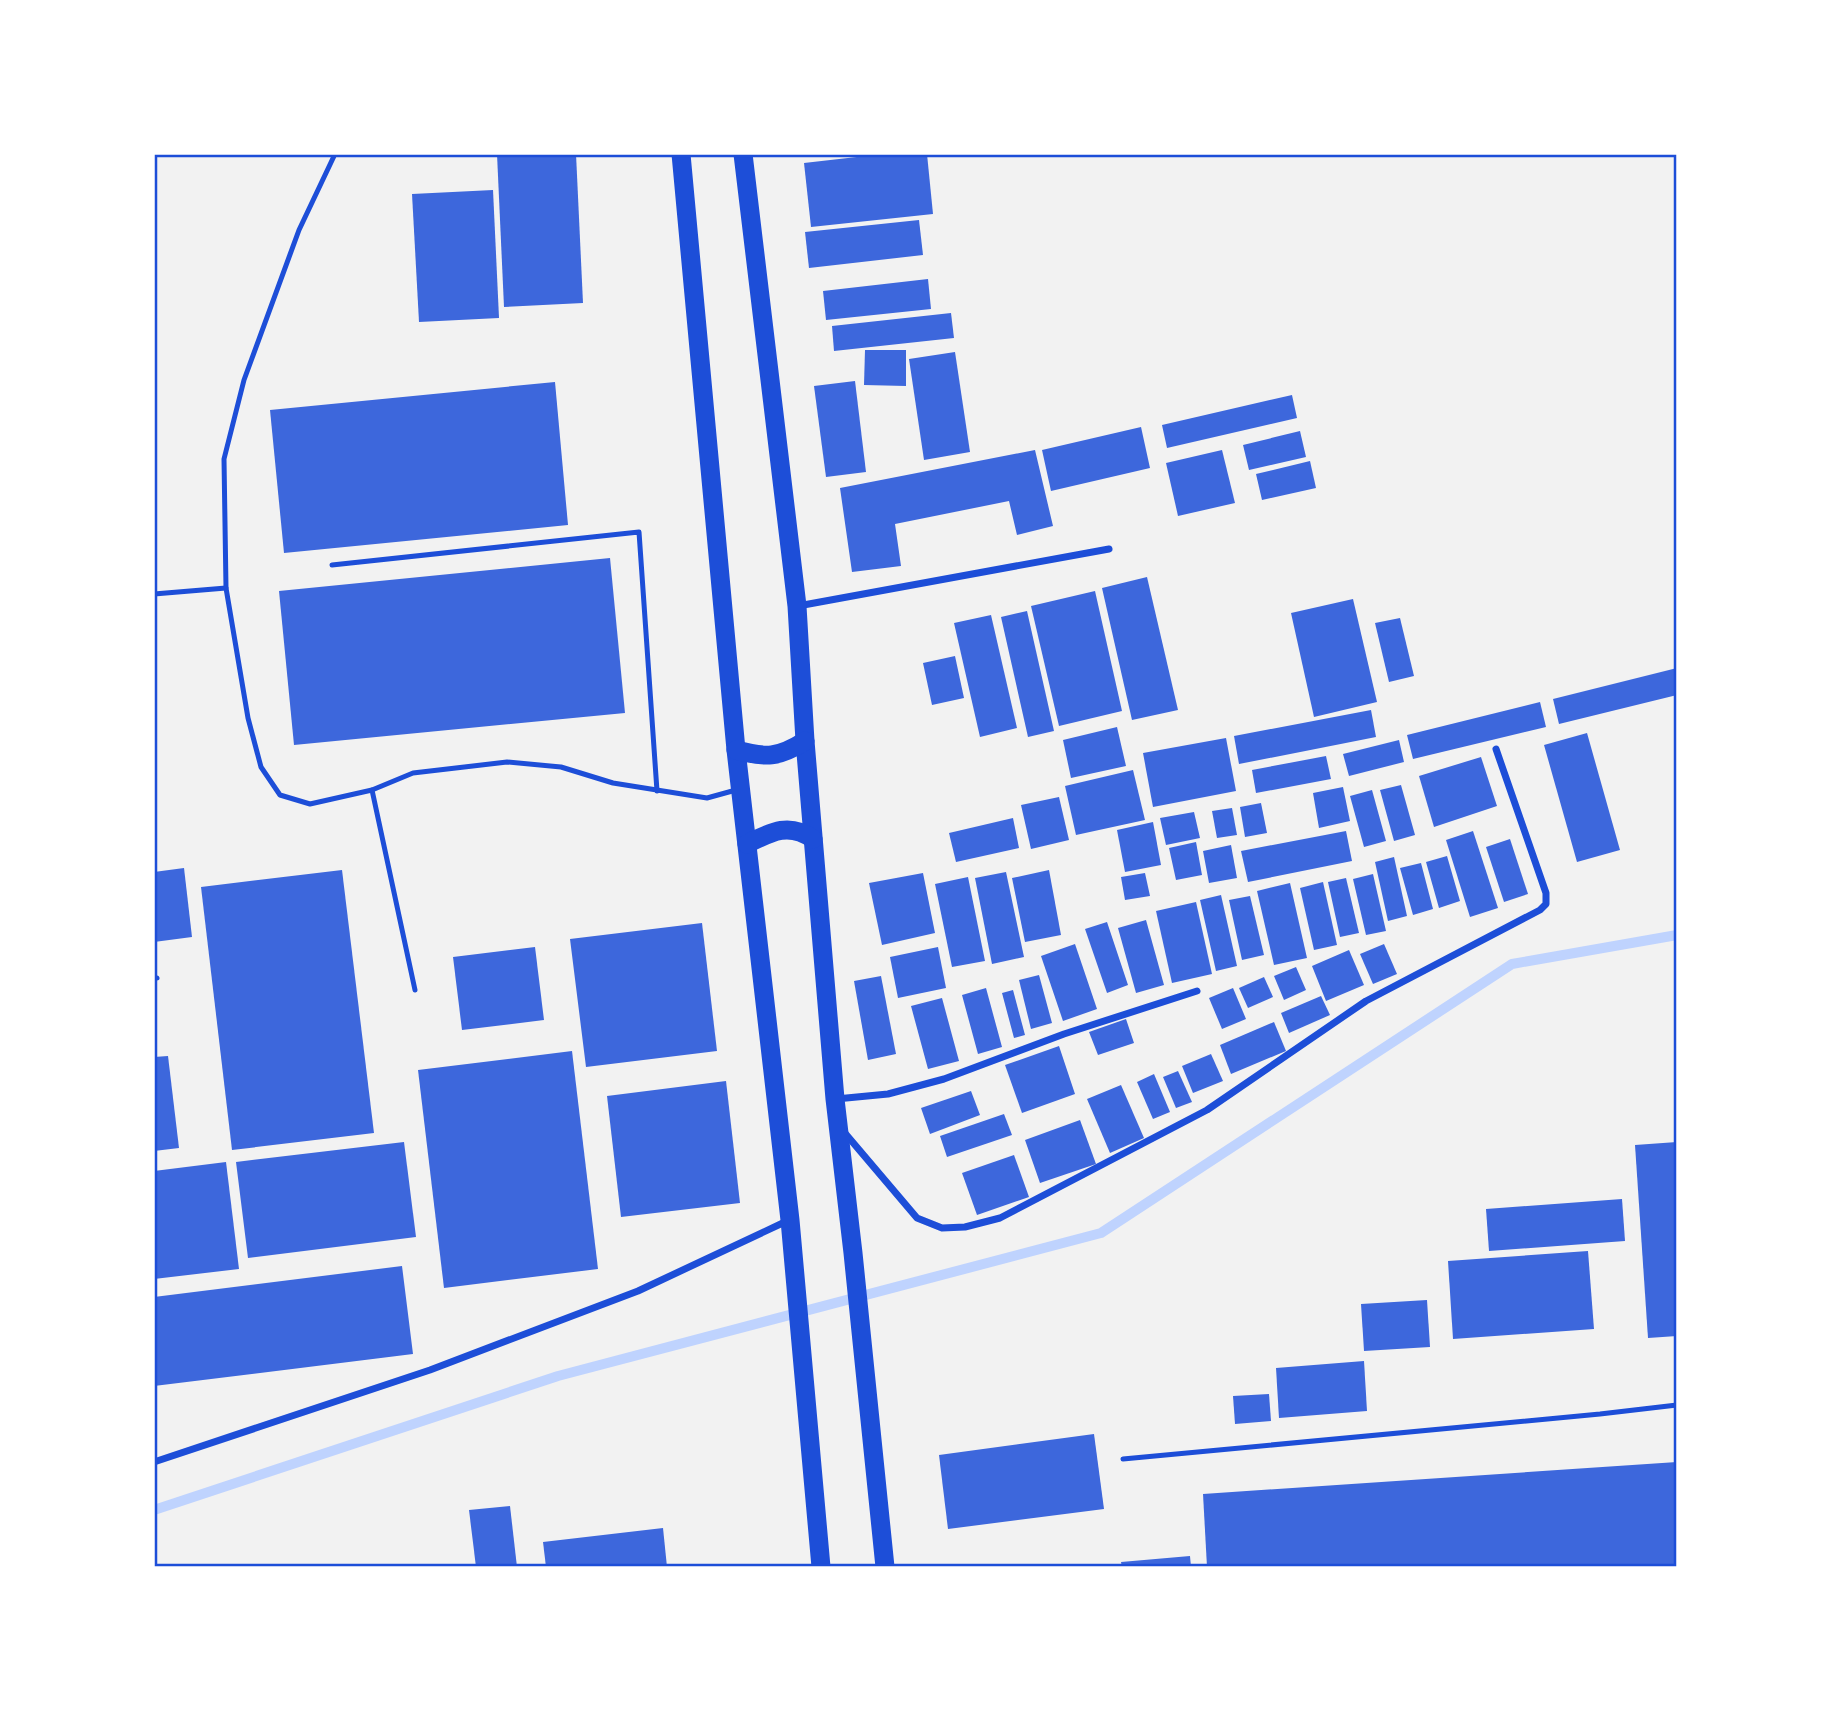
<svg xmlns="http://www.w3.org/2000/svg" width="1831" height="1721" font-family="'Source Sans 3',sans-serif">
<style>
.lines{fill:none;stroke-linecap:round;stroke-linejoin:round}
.stream{stroke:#bfd3fe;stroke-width:10}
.building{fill:#3d67dc}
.service{stroke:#1d4ed8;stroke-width:5}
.minor{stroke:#1d4ed8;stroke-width:7}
.trunk{stroke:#1d4ed8;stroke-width:19}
.neatline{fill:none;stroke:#1d4ed8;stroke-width:2.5}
</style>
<rect width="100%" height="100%" fill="#f2f2f2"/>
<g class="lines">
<polyline class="stream" points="154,1510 558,1376 1101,1233 1512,964 1677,935"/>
</g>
<g class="building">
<polygon points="497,154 576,154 583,303 504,307"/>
<polygon points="883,154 927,154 933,214 811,227 804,163"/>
<polygon points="493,190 499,318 419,322 412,194"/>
<polygon points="919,220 923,255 809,268 805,232"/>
<polygon points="928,279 931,309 826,320 823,291"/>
<polygon points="951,313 954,338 834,351 832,326"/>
<polygon points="865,350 906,350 906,386 864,385"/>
<polygon points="955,352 970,452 924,460 909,359"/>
<polygon points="855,381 866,472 826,477 814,386"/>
<polygon points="555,382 568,525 284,553 270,410"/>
<polygon points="1292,395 1297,418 1167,448 1162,425"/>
<polygon points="1141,427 1150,468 1051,491 1042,450"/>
<polygon points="1300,431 1306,457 1249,470 1243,445"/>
<polygon points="1035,450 1053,526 1017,535 1009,501 895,524 901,566 852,572 840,488"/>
<polygon points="1222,450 1235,503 1178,516 1166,463"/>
<polygon points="1310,461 1316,488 1262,500 1256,474"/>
<polygon points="610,558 625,713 294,745 279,591"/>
<polygon points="1147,577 1178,710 1132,720 1102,588"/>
<polygon points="1095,591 1122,711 1059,726 1031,606"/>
<polygon points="1353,599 1377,702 1314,717 1291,613"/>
<polygon points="1027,611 1054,731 1028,737 1001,617"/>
<polygon points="991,615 1017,728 980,737 954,623"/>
<polygon points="1400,618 1414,676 1389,682 1375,623"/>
<polygon points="955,656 964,698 932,705 923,663"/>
<polygon points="1677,668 1677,695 1559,724 1553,699"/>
<polygon points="1540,702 1546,727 1413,759 1407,735"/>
<polygon points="1371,710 1376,737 1239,764 1234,736"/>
<polygon points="1117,727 1126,766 1071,778 1063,740"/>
<polygon points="1587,733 1620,850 1577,862 1544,745"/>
<polygon points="1226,738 1236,791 1153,807 1143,753"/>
<polygon points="1399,740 1404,762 1349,776 1343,754"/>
<polygon points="1326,756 1331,779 1256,793 1252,770"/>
<polygon points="1481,757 1497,806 1434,827 1419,776"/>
<polygon points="1133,770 1145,820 1076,835 1065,786"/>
<polygon points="1401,785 1415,835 1394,841 1380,790"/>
<polygon points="1343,787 1350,821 1319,828 1313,793"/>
<polygon points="1372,790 1386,841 1364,847 1350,796"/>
<polygon points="1059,797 1069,840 1031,849 1021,805"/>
<polygon points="1261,803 1267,833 1245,837 1240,807"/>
<polygon points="1232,808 1237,835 1217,838 1212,811"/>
<polygon points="1194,812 1200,838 1166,845 1160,818"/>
<polygon points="1013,818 1019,848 956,862 949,833"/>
<polygon points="1153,822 1161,865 1125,872 1117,830"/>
<polygon points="1346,831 1352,861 1248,882 1241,851"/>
<polygon points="1473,831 1498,908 1470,917 1446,840"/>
<polygon points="1510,839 1528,894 1504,902 1486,847"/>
<polygon points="1196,842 1202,875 1176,880 1169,848"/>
<polygon points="1231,845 1237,878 1209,883 1203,851"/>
<polygon points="1447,856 1460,901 1439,908 1426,862"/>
<polygon points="1394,857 1407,916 1388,921 1375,862"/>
<polygon points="1421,863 1433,909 1413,915 1400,868"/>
<polygon points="184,868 192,937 154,942 154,872"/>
<polygon points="342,870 374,1133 232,1150 201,887"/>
<polygon points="1049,870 1061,935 1025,942 1012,878"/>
<polygon points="1006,872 1024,957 992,964 975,878"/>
<polygon points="923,873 935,933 882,945 869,883"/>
<polygon points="1145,873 1150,896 1125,900 1121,877"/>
<polygon points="1373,874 1386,931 1366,935 1353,879"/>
<polygon points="968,877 985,961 952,967 935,884"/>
<polygon points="1346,878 1359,933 1340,937 1328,882"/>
<polygon points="1323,882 1337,945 1314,950 1300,888"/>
<polygon points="1290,883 1307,958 1274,965 1257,891"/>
<polygon points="1221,895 1237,966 1216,971 1200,900"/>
<polygon points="1250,896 1264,955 1242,960 1229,900"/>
<polygon points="1196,902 1212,974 1172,983 1156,911"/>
<polygon points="1146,920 1164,985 1136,993 1118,928"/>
<polygon points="1107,922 1128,985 1107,993 1085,929"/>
<polygon points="702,923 717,1051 586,1067 570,939"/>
<polygon points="1075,944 1097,1009 1063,1021 1041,956"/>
<polygon points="1384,944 1397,974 1373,984 1360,954"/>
<polygon points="535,947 544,1020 462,1030 453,957"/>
<polygon points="938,947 946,988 898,998 890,957"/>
<polygon points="1349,950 1364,985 1326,1001 1312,966"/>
<polygon points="1296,967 1306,990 1284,1000 1274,976"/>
<polygon points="1039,975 1052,1023 1031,1029 1019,980"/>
<polygon points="881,976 896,1054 868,1060 854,981"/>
<polygon points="1264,977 1273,997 1248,1008 1239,988"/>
<polygon points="986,988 1002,1047 978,1054 962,995"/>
<polygon points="1233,988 1246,1019 1222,1029 1209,998"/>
<polygon points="1013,990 1025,1035 1014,1038 1002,993"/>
<polygon points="1321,996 1330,1015 1289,1033 1281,1013"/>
<polygon points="942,998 959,1061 928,1069 911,1006"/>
<polygon points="1126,1019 1134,1043 1098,1055 1089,1032"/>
<polygon points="1274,1022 1286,1051 1231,1074 1220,1045"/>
<polygon points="1059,1046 1075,1094 1022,1113 1005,1065"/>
<polygon points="572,1051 598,1269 444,1288 418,1070"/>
<polygon points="1211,1054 1223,1081 1193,1093 1182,1066"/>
<polygon points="168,1056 179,1148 154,1151 154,1057"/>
<polygon points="1178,1071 1192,1102 1176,1108 1163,1077"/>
<polygon points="1154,1074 1170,1112 1153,1119 1137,1082"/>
<polygon points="726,1081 740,1203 621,1217 607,1096"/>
<polygon points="1121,1085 1144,1138 1110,1153 1087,1099"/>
<polygon points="971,1091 980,1115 930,1134 921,1108"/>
<polygon points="1004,1114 1012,1135 947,1157 940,1136"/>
<polygon points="1080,1120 1096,1164 1040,1183 1025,1140"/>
<polygon points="404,1142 416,1237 248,1258 236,1162"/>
<polygon points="1677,1142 1677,1336 1648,1338 1635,1145"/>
<polygon points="1014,1155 1029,1197 977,1215 962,1173"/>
<polygon points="226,1162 239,1269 154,1279 154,1171"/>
<polygon points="1622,1199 1625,1241 1489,1251 1486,1209"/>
<polygon points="1588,1251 1594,1329 1453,1339 1448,1261"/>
<polygon points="402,1266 413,1354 154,1386 154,1297"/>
<polygon points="1427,1300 1430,1347 1364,1351 1361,1304"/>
<polygon points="1364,1361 1367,1411 1279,1418 1276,1368"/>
<polygon points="1269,1394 1271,1421 1235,1424 1233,1396"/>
<polygon points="1094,1434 1104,1509 948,1529 939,1455"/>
<polygon points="1677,1462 1677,1567 1207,1567 1203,1494"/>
<polygon points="510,1506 517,1567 476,1567 469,1510"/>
<polygon points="663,1528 667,1567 546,1567 543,1542"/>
<polygon points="1190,1556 1191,1567 1122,1567 1121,1562"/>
</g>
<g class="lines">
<g class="service">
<polyline points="332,565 639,532 657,791"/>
<polyline points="226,588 224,459 244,380 299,230 335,154"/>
<polyline points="154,594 226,588 248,718 261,767 280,795 310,804 372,790"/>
<polyline points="154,979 157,978"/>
<polyline points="415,990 372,790 413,773 507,762 561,767 613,783 707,798 736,790"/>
<polyline points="1123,1459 1600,1414 1677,1405"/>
</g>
<g class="minor">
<polyline points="798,606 1109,549"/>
<polyline points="836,1099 888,1094 944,1079 1064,1034 1197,991"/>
<polyline points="844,1132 917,1218 942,1228 965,1227 1000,1218 1207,1110 1366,1001 1540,910 1546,904 1546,893 1496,749"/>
<polyline points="154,1462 430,1370 638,1291 787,1221"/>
</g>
<g class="trunk">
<polyline points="681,154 736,750 790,1220 821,1567"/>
<polyline points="743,154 797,606 805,741 835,1099 853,1253 885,1567"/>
<path d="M736 750C766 758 778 758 805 741"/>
<path d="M747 844C771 832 789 822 813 839"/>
</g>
</g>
<rect width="1831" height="1721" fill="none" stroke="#ffffff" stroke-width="312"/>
<rect x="156" y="156" width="1519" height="1409" class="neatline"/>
</svg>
